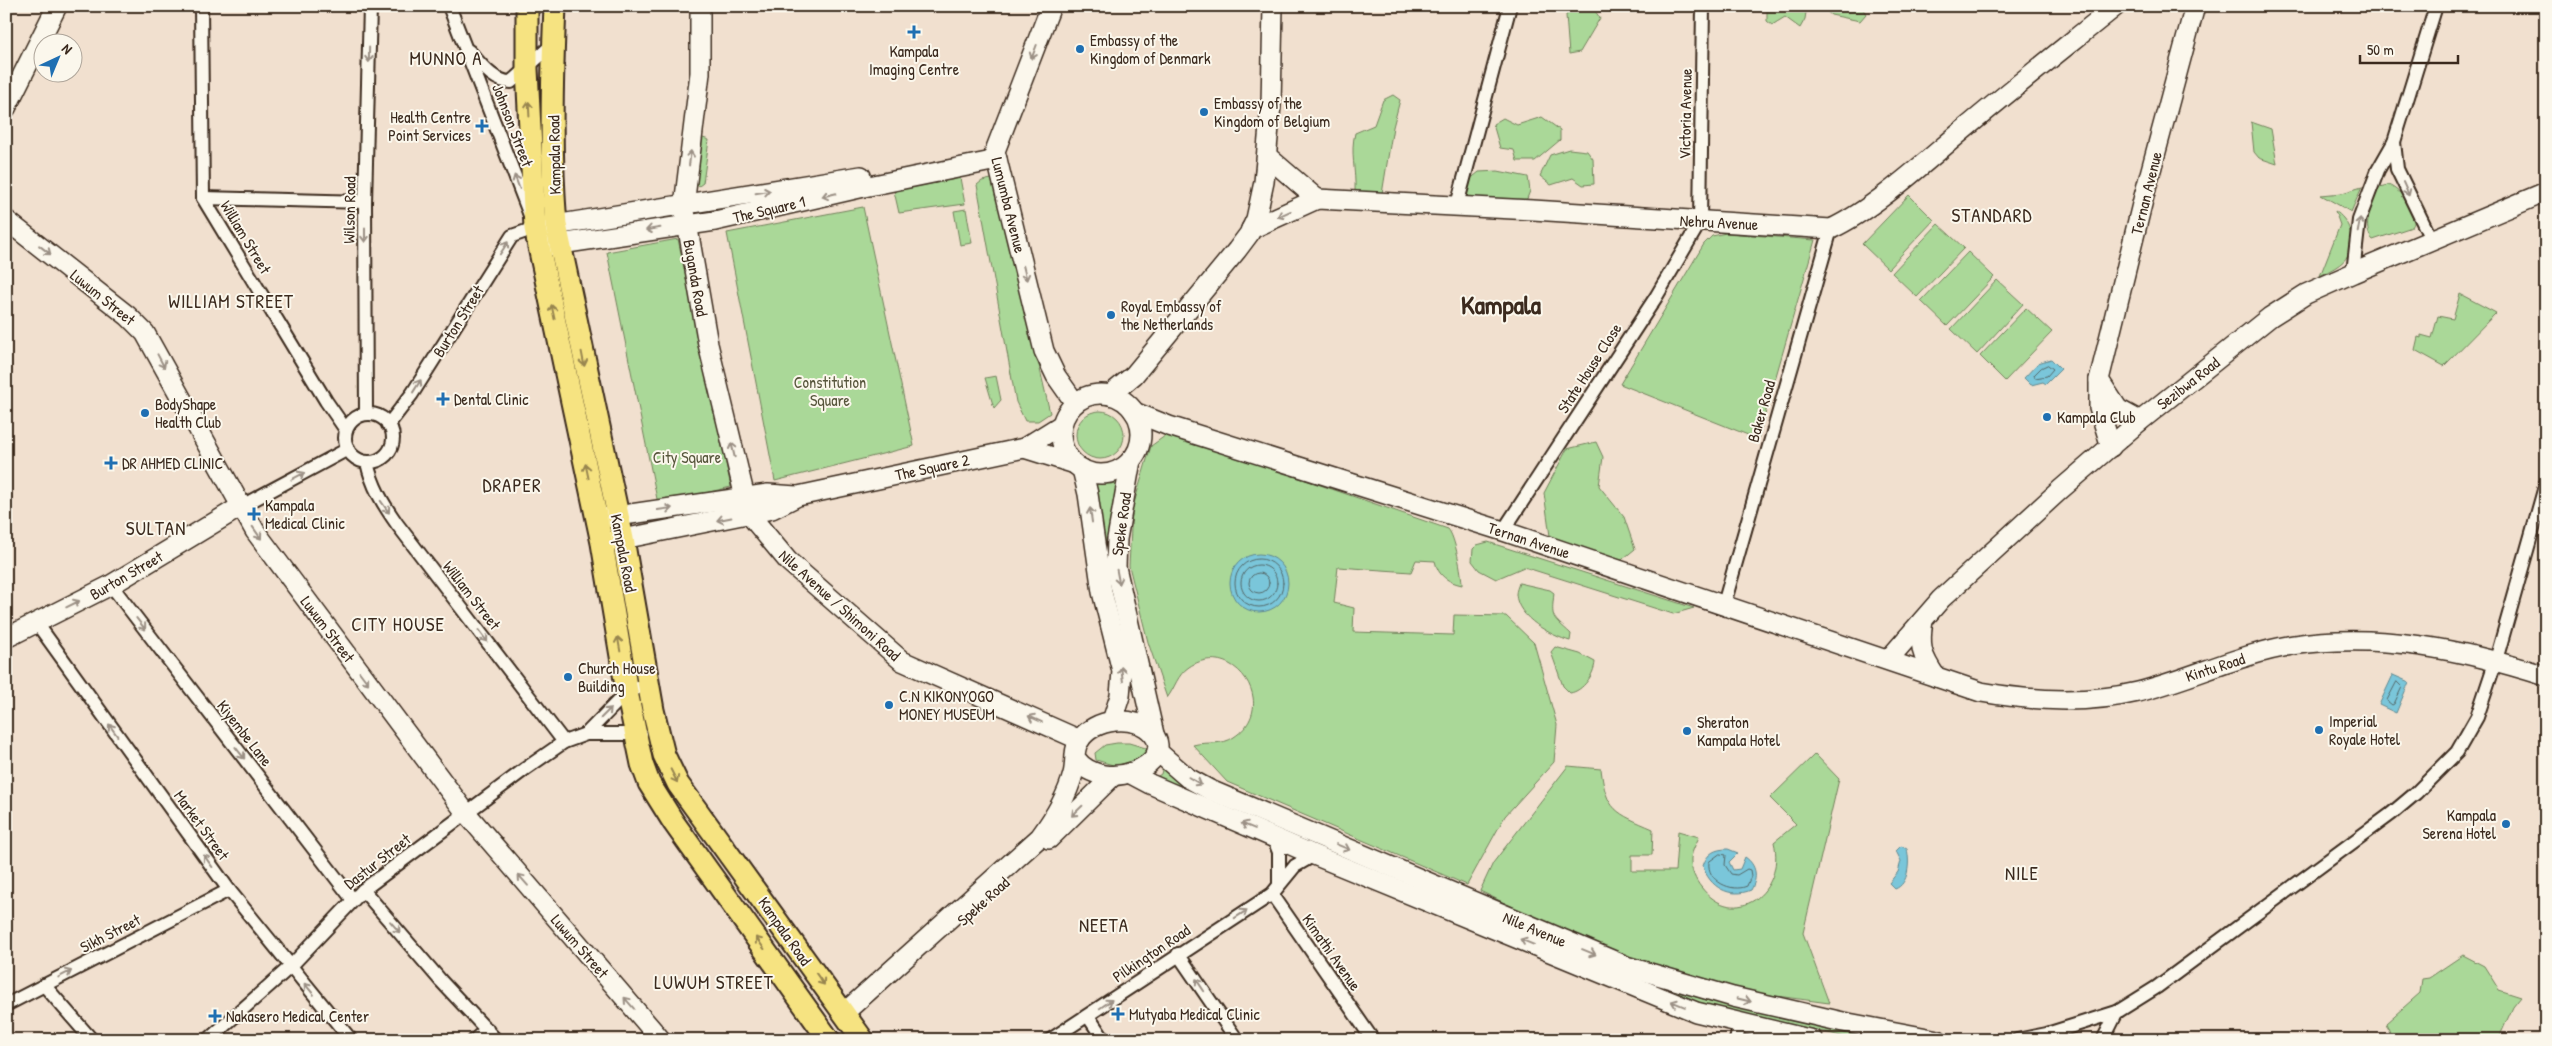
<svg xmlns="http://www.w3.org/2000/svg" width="2552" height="1046" font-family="'Patrick Hand',sans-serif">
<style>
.green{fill:#aad898;stroke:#72815b}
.water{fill:#7ac6da;stroke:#61888f}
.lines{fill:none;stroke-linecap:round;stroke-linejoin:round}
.shore{stroke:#546869;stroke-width:1}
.street-casing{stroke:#3b2a1e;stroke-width:16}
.secondary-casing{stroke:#3b2a1e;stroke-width:22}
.primary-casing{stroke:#3b2a1e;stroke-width:25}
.street{stroke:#fbf7ec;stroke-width:12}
.secondary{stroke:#fbf7ec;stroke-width:19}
.primary{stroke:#f6e381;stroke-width:21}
.oneway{stroke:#9b9085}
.oneway2{stroke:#988650}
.poi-dot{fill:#1f6fb2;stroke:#fbf7ec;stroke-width:2}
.labels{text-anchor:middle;stroke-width:4;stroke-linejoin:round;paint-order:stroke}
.poi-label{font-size:16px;fill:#3b2a1e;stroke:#fbf7ec;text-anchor:start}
.street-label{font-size:16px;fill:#3b2a1e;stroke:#fbf7ec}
.park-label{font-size:16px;fill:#57563c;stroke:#fbf7ec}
.quarter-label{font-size:19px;letter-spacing:1px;fill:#3b2a1e;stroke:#fbf7ec}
.town-label{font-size:26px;font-weight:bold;fill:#3b2a1e;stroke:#fbf7ec}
</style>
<rect width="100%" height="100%" fill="#f1e0cf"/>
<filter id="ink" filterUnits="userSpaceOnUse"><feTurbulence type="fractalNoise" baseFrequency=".02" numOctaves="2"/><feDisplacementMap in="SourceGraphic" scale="10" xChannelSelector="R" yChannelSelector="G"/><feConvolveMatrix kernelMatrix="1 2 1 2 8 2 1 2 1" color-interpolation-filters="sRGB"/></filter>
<g filter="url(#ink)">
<g class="green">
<polygon points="1578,6 1595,11 1600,18 1580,52 1569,54 1566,15"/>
<polygon points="1767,6 1807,6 1805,19 1800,28 1785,17 1772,25 1767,21"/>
<polygon points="1820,6 1861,6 1866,14 1860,21 1831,15"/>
<path d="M1393 95 1400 100 1393 127 1382 194 1355 191C1356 171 1350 152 1355 133L1374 125 1383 100Z"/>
<polygon points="1542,117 1560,130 1560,140 1535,161 1517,161 1514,150 1500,148 1493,124 1503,118 1517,125"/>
<polygon points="2251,122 2271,129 2277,164 2259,158 2254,152"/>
<polygon points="703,138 709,140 703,183 699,186 695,185"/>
<polygon points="1569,149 1587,151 1593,159 1594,184 1583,185 1573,178 1551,185 1540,176 1550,155"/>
<polygon points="1498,171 1528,177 1530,191 1526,201 1468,202 1464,184 1479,172"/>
<polygon points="960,178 965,204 899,213 894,191"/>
<polygon points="996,178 1050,413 1038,421 1025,421 1016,402 977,185 982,181"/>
<path d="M2388 185C2401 190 2422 214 2412 227L2373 240C2361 228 2372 206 2376 192L2379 187Z"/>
<polygon points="2362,187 2351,212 2321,195 2342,193"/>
<polygon points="1909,195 1934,220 1888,269 1862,244"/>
<polygon points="863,207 914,446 775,481 727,233"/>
<polygon points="966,209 972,243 960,245 954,211"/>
<path d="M2335 211C2348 219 2357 239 2348 255 2343 265 2330 270 2320 276L2340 225Z"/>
<polygon points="1938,224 1964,248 1917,297 1892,273"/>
<polygon points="1726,233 1815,240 1758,439 1620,384 1704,244 1712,236"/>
<polygon points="678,239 731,487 658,504 607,252"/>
<polygon points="1968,252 1994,277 1947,326 1921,301"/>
<polygon points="1997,280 2023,304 1977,354 1951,329"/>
<polygon points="2460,294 2496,313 2444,366 2415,350 2418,337 2421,338 2421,335 2432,338 2438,316 2453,319"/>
<polygon points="2026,308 2052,332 2005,381 1980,356"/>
<polygon points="996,376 1001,400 994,408 985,378"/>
<circle cx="1100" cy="435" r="24"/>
<path d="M1169 433 1448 529C1455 536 1462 574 1462 585 1448 582 1438 576 1435 561L1416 560 1411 572 1338 567 1334 603 1354 608 1353 632 1453 635 1454 615 1506 616 1534 643 1557 725 1554 762 1505 816 1467 885 1227 782 1193 745C1207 741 1222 746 1234 737 1281 706 1234 637 1189 667 1177 675 1175 688 1167 698L1148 642 1129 566 1132 510 1151 446Z"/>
<polygon points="1596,442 1603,457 1599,486 1624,517 1635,549 1618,563 1550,536 1544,493 1567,449"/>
<polygon points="1091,481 1111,484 1118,482 1113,585 1108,587"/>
<polygon points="1488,542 1694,608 1673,614 1524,567 1496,579 1479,570 1472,561 1473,549 1477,545"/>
<path d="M1519 583 1550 590 1554 593C1551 620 1552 616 1571 634L1570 641C1552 636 1517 618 1516 594 1516 591 1518 586 1519 583Z"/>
<path d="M1555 647 1580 654 1595 662C1594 675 1583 691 1570 693L1563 686 1551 652Z"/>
<polygon points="1117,743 1129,743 1149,749 1136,762 1113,765 1096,760 1095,753 1105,745"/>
<path d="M1815 754 1839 779 1803 933 1829 1003 1702 986 1607 953 1480 891 1493 863 1568 766 1601 769C1606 811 1616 813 1653 829L1652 855H1632V871H1675L1678 831 1699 837C1696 844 1690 854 1691 862 1691 870 1696 881 1701 887 1735 931 1786 892 1774 842L1796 824 1770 798Z"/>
<polygon points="1164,762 1622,975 1710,1001 1752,1007 1896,1040 1859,1040 1678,999 1149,782 1161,774"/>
<polygon points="2463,955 2484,966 2499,990 2521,997 2513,1007 2498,1040 2393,1040 2386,1023 2420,993 2422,979 2429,978"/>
</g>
<g class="water">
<polygon points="2051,359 2061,369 2046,384 2043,382 2031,385 2024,378 2038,363"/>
<circle cx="1259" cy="583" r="29"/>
<polygon points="2393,675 2409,682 2396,713 2379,705"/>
<path d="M1901 846 1907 849C1910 862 1909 884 1895 889L1889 883 1898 872 1901 861 1896 851Z"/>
<path d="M1728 849 1738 853 1729 862 1733 870 1740 869 1745 857C1757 865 1758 878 1751 890 1730 899 1709 887 1703 866 1707 853 1715 849 1728 849Z"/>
</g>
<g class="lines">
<g class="shore">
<polygon points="2048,365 2053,369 2047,376 2035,378 2034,375 2041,368"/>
<circle cx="1259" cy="583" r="24"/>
<circle cx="1259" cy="583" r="18"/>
<circle cx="1259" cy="583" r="10"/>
<polygon points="2397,682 2402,687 2394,704 2392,705 2387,701"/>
<path d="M1720 854 1726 855 1725 865 1731 874 1737 875 1747 869 1750 870 1751 876 1747 886C1732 893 1706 881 1709 862Z"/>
</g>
<g class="street-casing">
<g id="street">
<polyline points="201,6 203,198 326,401 346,430"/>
<path d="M469 51C480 63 493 82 511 82L554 43"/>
<polyline points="2394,142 2397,169 2431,239"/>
<polyline points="203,198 365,202"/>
<polyline points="1457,205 1510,6"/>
<polyline points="2353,273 2359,220 2378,170 2394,142 2436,6"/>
<polyline points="366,414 365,202 370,6"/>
<circle cx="369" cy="438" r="24"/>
<polyline points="388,425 412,394 512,236 535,228 449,6"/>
<path d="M367 462C372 486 383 504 397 524L564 742"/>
<polyline points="240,507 348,449"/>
<polyline points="1503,531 1656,297 1700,222 1703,6"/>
<polyline points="111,585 353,900"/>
<polyline points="1724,604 1831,229"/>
<polyline points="36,622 229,890 351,1040"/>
<polyline points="586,734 627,692 649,684"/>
<polyline points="1273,837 1279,852 1279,883"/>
<polyline points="363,890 441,981 496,1040"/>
<polyline points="1272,894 1373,1040"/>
<polyline points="1178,954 1237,1040"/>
<polyline points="44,985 92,1040"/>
<polyline points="6,1005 229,890"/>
<polyline points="1088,1016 1104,1040"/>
<polyline points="208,1040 290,967 363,890 525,769 564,742 586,734 641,734"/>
<polyline points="474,1040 487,1029"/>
<polyline points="1050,1040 1272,894 1295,866 1314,855"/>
<polyline points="1736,1040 1740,1024"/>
<polyline points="1760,1040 1775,1032"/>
<polyline points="2017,1040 2047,1034 2117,1012 2157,987 2391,814 2416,793 2457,752 2477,717 2496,660 2546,483"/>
<polyline points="2103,1040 2117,1012"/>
</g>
</g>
<g class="secondary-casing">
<g id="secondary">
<polyline points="700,6 700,73 684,206 708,344 749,514 788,561 902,661 1080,740"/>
<polyline points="1051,6 995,151 1044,351 1056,376 1075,403"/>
<polyline points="6,108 57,6"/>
<polyline points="1267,156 1317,199"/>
<polyline points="6,220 128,316 145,333 255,531 466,813 661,1040"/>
<polyline points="542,227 861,176"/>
<path d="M1251 229 1317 199 1533 210 1831 229C1874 209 1925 162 1962 131 2013 88 2064 48 2116 6"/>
<polyline points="547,246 715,221 864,187 997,160"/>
<polyline points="2099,380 2118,409 2140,421"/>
<circle cx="1101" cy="434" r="40"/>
<polyline points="1110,395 1134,375 1237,250 1249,234 1256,219 1264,182 1271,105 1273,6"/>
<path d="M1134 412 1169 426 1503 531 1981 692C2032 701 2087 704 2138 692 2191 679 2239 654 2293 645 2379 632 2464 650 2546 676"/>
<polyline points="2111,447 2099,408 2099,380 2143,200 2195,6"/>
<polyline points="1024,448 1072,463"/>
<polyline points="1131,460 1117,539 1116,567 1154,734"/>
<polyline points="1082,469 1088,494 1102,592 1122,671 1120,696 1112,721"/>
<polyline points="603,518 768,494 796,496"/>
<polyline points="608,542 772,509 798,496 1024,448 1061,425"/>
<path d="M1923 620C1919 647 1921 655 1936 677"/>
<polyline points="6,638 111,585 240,507"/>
<polyline points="1888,660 1941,599 2060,490 2140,421 2270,317 2306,294 2353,273 2546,192"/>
<polyline points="1157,751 1188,778 1210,790 1626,966 1733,997 1843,1022 1938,1040"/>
<polyline points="1131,774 1150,784 1314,855 1696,1012 1813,1040"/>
<polyline points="1049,839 1112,777"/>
<path d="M844 1013 1040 837C1054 818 1067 797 1073 774 1076 763 1073 750 1079 741 1093 718 1136 713 1153 734 1178 763 1104 796 1076 759"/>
</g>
</g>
<g class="primary-casing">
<g id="primary">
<polyline points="527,6 527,69 535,228 602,543 627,692 642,764 649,783 674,823 829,1040"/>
<path d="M555 6C552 79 550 153 556 225L623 539 653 710 664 755 678 784 863 1040"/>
</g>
</g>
<use href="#street" class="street"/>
<use href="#secondary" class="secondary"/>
<use href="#primary" class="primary"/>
</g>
<defs><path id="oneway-shaft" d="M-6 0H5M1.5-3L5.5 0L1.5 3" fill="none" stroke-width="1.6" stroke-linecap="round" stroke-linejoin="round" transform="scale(1.25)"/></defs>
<g class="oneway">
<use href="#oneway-shaft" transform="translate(1034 52) rotate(111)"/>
<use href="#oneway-shaft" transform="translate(369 55) rotate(91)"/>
<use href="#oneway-shaft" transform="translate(690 158) rotate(-83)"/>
<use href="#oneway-shaft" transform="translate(517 182) rotate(-111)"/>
<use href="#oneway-shaft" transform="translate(2406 189) rotate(66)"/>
<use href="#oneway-shaft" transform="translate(763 192) rotate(-9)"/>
<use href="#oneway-shaft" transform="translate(829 195) rotate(167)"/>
<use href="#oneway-shaft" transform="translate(1284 214) rotate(156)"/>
<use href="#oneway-shaft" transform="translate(2359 225) rotate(-80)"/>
<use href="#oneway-shaft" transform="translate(653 229) rotate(171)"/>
<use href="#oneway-shaft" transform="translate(365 235) rotate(90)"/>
<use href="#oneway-shaft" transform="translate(504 248) rotate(-57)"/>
<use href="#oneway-shaft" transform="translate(45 250) rotate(38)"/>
<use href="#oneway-shaft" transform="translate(1025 273) rotate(76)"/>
<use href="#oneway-shaft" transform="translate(161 361) rotate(62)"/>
<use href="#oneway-shaft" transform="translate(417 386) rotate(-58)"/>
<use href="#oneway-shaft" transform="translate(733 450) rotate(-103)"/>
<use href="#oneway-shaft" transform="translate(298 476) rotate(-28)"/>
<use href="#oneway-shaft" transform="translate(385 507) rotate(55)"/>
<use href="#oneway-shaft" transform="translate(665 509) rotate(-8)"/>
<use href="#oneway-shaft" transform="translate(1091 515) rotate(-98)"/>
<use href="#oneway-shaft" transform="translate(724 519) rotate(169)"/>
<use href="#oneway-shaft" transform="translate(257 533) rotate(55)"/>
<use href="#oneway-shaft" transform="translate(1118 577) rotate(79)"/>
<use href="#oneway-shaft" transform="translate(73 604) rotate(-26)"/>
<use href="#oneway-shaft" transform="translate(141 624) rotate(52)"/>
<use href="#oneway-shaft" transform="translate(483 636) rotate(53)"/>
<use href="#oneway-shaft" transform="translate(1122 674) rotate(-97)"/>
<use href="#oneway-shaft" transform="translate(364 678) rotate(53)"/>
<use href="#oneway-shaft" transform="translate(606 713) rotate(-45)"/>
<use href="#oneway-shaft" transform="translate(1035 719) rotate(-156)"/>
<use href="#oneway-shaft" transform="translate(113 730) rotate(-126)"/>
<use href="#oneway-shaft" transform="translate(240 753) rotate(52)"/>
<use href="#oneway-shaft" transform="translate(1195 781) rotate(30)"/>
<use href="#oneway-shaft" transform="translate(1077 811) rotate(136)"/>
<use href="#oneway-shaft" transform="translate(1248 826) rotate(-157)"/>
<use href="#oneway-shaft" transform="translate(1343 847) rotate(23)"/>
<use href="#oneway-shaft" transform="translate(208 861) rotate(-126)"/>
<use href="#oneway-shaft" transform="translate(523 880) rotate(-131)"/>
<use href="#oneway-shaft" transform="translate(1241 914) rotate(-33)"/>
<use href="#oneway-shaft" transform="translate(395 927) rotate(49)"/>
<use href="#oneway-shaft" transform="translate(1527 942) rotate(-158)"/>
<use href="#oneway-shaft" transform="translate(1589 952) rotate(22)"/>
<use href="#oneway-shaft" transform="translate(65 974) rotate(-27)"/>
<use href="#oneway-shaft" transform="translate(1200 985) rotate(-124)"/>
<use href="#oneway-shaft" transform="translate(309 989) rotate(-130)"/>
<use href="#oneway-shaft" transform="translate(1744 1000) rotate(13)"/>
<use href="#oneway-shaft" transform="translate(629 1003) rotate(-131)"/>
<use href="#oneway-shaft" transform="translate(1106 1004) rotate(-35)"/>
<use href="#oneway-shaft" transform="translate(1678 1004) rotate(-158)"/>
</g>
<g class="oneway2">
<use href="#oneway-shaft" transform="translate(529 109) rotate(-93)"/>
<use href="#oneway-shaft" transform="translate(553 312) rotate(-102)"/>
<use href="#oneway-shaft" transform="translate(583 359) rotate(79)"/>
<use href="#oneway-shaft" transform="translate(587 471) rotate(-102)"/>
<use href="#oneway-shaft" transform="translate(619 644) rotate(-100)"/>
<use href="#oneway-shaft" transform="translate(674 776) rotate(63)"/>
<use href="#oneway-shaft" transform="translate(760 943) rotate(-126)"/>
<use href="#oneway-shaft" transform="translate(820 979) rotate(55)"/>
</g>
</g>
<g class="poi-dot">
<path d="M911.5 24.5h5v5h5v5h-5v5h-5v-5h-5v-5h5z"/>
<circle cx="1080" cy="49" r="5"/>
<circle cx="1204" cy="112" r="5"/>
<path d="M479.5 118.5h5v5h5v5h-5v5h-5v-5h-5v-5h5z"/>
<circle cx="1111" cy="315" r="5"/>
<path d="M440.5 391.5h5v5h5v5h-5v5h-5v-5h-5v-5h5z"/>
<circle cx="145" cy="413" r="5"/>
<circle cx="2047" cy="417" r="5"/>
<path d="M108.5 455.5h5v5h5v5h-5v5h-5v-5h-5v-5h5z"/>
<path d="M251.5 506.5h5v5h5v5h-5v5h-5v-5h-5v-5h5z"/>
<circle cx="568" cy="677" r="5"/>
<circle cx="889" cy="705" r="5"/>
<circle cx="2319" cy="730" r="5"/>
<circle cx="1687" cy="731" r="5"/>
<circle cx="2506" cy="824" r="5"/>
<path d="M1115.5 1006.5h5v5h5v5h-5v5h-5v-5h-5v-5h5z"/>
<path d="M212.5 1008.5h5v5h5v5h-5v5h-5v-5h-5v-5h5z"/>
</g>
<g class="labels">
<g class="poi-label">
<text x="1090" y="46">Embassy of the<tspan x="1090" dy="18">Kingdom of Denmark</tspan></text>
<text x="914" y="57" text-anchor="middle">Kampala<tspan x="914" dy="18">Imaging Centre</tspan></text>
<text x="1214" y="109">Embassy of the<tspan x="1214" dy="18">Kingdom of Belgium</tspan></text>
<text x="471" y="123" text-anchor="end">Health Centre<tspan x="471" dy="18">Point Services</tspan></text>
<text x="1121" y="312">Royal Embassy of<tspan x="1121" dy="18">the Netherlands</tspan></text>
<text x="454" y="405">Dental Clinic</text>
<text x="155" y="410">BodyShape<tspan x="155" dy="18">Health Club</tspan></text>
<text x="2057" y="423">Kampala Club</text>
<text x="122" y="469">DR AHMED CLINIC</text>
<text x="265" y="511">Kampala<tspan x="265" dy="18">Medical Clinic</tspan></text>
<text x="578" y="674">Church House<tspan x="578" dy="18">Building</tspan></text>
<text x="899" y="702">C.N KIKONYOGO<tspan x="899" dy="18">MONEY MUSEUM</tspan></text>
<text x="2329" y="727">Imperial<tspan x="2329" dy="18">Royale Hotel</tspan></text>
<text x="1697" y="728">Sheraton<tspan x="1697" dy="18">Kampala Hotel</tspan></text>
<text x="2496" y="821" text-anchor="end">Kampala<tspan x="2496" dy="18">Serena Hotel</tspan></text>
<text x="1129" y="1020">Mutyaba Medical Clinic</text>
<text x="226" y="1022">Nakasero Medical Center</text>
</g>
<g class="street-label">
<text transform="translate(1685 114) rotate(-89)" y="6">Victoria Avenue</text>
<text transform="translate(513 125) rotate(69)" y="6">Johnson Street</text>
<text transform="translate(554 155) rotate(-91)" y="6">Kampala Road</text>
<text transform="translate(2146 193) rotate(-76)" y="6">Ternan Avenue</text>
<text transform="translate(1009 205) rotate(76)" y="6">Lumumba Avenue</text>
<text transform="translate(769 209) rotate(-13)" y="6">The Square 1</text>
<text transform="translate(349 210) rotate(-89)" y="6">Wilson Road</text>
<text transform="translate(1719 222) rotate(3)" y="6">Nehru Avenue</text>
<text transform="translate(246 237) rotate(59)" y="6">William Street</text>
<text transform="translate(696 278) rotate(80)" y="6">Buganda Road</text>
<text transform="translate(103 297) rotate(39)" y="6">Luwum Street</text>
<text transform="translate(458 321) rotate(-58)" y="6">Burton Street</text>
<text transform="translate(1589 368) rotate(-57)" y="6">State House Close</text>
<text transform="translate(2188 383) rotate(-38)" y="6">Sezibwa Road</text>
<text transform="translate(1761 411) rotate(-74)" y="6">Baker Road</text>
<text transform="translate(932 467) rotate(-12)" y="6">The Square 2</text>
<text transform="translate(1121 524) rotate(-82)" y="6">Speke Road</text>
<text transform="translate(1529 540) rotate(18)" y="6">Ternan Avenue</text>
<text transform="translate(624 553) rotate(79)" y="6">Kampala Road</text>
<text transform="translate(126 575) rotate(-30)" y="6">Burton Street</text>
<text transform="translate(472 595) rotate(52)" y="6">William Street</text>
<text transform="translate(840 605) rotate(42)" y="6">Nile Avenue / Shimoni Road</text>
<text transform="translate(328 629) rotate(53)" y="6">Luwum Street</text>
<text transform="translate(2215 667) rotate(-18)" y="6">Kintu Road</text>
<text transform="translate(245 733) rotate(52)" y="6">Kiyembe Lane</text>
<text transform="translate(202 825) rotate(54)" y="6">Market Street</text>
<text transform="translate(377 861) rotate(-38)" y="6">Dastur Street</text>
<text transform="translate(983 901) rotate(-42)" y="6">Speke Road</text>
<text transform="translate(1535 929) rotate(23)" y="6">Nile Avenue</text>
<text transform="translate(785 931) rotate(55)" y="6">Kampala Road</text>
<text transform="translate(110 933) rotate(-27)" y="6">Sikh Street</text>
<text transform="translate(580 946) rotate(49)" y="6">Luwum Street</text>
<text transform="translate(1332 952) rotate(55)" y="6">Kimathi Avenue</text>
<text transform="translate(1151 953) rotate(-34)" y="6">Pilkington Road</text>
</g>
<g class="park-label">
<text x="830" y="388">Constitution<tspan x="830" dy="18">Square</tspan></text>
<text x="687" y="463">City Square</text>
</g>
<g class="quarter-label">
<text x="446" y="65">MUNNO A</text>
<text x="1992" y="222">STANDARD</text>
<text x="231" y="308">WILLIAM STREET</text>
<text x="512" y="492">DRAPER</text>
<text x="156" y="535">SULTAN</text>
<text x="398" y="631">CITY HOUSE</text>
<text x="2022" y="880">NILE</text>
<text x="1104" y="932">NEETA</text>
<text x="714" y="989">LUWUM STREET</text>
</g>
<g class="town-label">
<text x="1501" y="314">Kampala</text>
</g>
</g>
<rect width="2552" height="1046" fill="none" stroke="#fbf7ec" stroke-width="25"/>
<rect x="12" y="12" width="2527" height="1021" fill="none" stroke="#3b2a1e" stroke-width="2" filter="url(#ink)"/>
<g transform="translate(58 58) rotate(44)"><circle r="24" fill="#fbf7ec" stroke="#aea59a"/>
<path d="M0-4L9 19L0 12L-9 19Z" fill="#1f6fb2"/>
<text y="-8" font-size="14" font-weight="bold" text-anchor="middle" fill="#3b2a1e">N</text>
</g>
<path d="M2360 55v8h98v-8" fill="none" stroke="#3b2a1e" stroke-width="2.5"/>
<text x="2367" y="55" font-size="15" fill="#3b2a1e" stroke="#fbf7ec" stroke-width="4" paint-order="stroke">50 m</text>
</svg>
